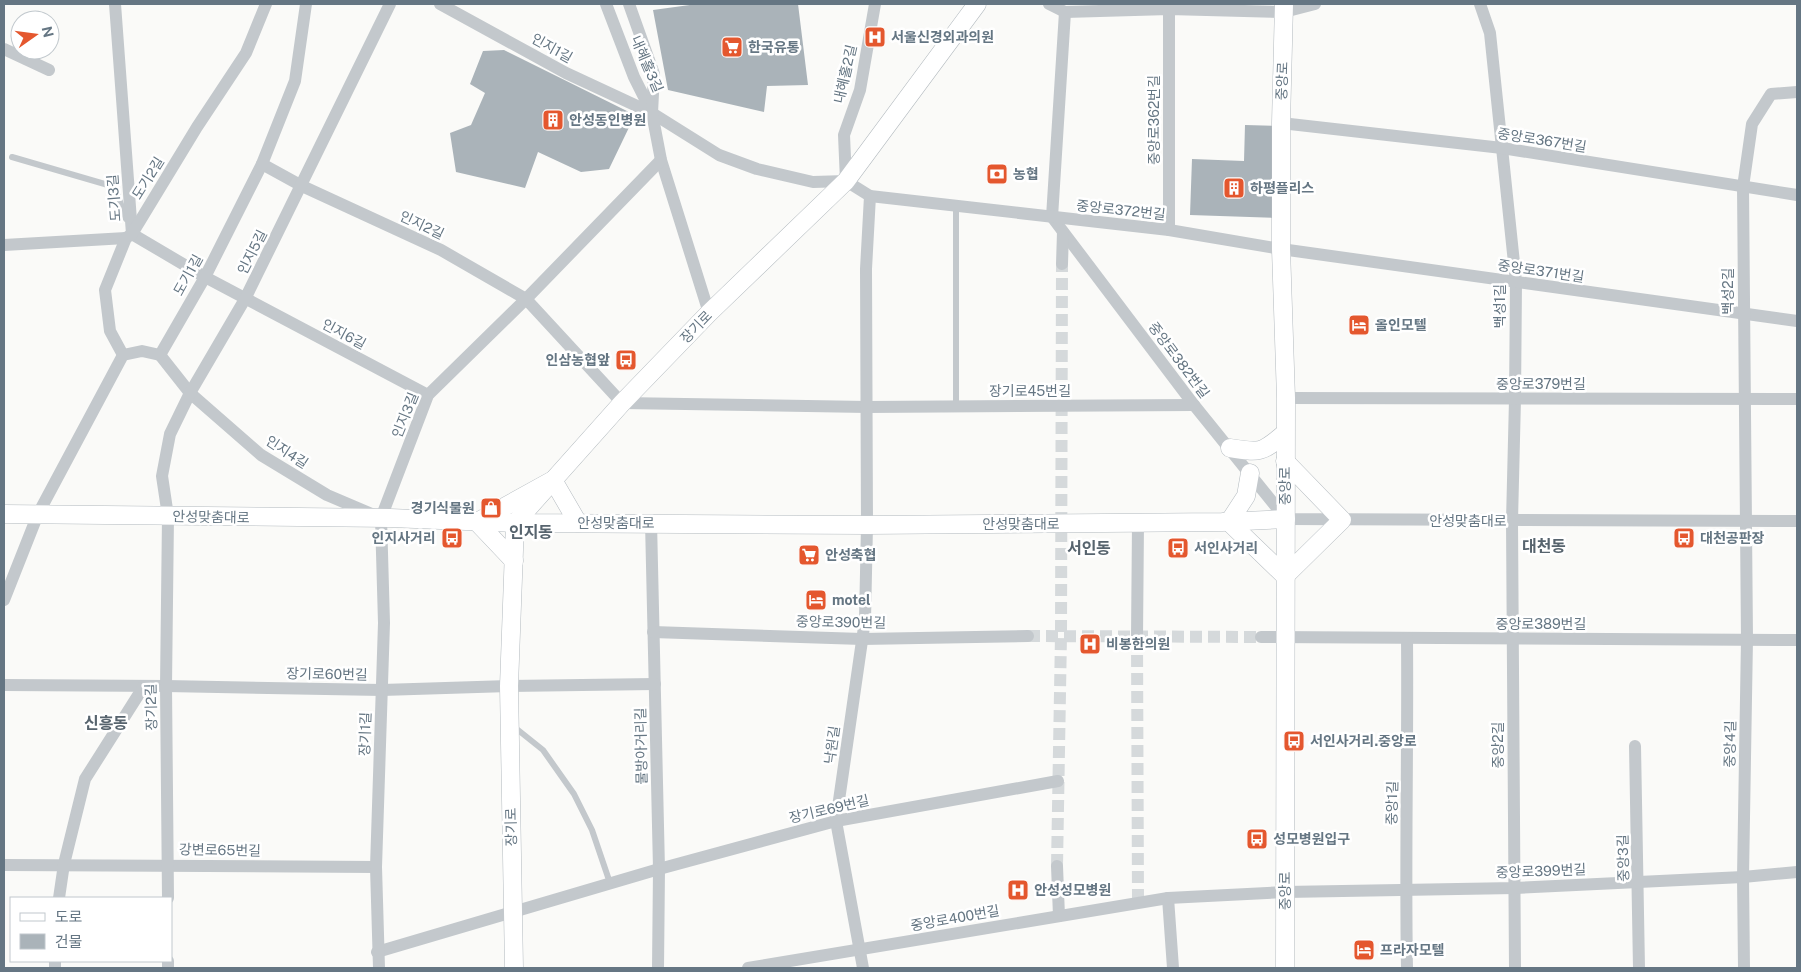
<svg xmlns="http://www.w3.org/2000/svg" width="1801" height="972" font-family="'Public Sans','Noto Sans KR',sans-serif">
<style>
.building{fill:#aab3b9}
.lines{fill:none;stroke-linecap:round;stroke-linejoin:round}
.street-tunnel{stroke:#d5d9db;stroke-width:12;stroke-dasharray:12 6;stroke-linecap:butt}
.secondary-casing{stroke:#b3babf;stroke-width:19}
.lane{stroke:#c3c8cc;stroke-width:6}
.street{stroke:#c3c8cc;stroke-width:12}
.secondary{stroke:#fff;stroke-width:18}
.labels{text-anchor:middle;stroke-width:5;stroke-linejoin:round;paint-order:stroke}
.poi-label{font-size:14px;font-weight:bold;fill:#657683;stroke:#fff;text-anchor:start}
.street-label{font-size:14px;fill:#657683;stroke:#fff}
.quarter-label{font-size:16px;font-weight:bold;fill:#57646e;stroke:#fff}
</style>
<rect width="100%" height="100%" fill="#fafaf8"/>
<g class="building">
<polygon points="697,4 798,4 808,85 767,86 764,112 668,90 653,10"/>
<polygon points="504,50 635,115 609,169 581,172 538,152 525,188 456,172 450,133 471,125 485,93 470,84 483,51"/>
<polygon points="1245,125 1280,126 1276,218 1190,215 1192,159 1244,161"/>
</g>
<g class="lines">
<g class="street-tunnel">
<polyline points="1028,636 1261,637"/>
<polyline points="1137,637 1138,902"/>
<polyline points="1057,866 1061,635 1062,264"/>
</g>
<g class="secondary-casing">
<g id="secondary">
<polyline points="1284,4 1281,123 1281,249 1286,398 1285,968"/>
<path d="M1230 448C1260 453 1262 453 1285 433"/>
<polyline points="1250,473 1246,496 1229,522 1285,576 1342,520 1285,461"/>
<polyline points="4,514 390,518 515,523 867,525 1222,522 1286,519"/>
<polyline points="514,561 477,522 553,480 578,523"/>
<polyline points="514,968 509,686 515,523 622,403 709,313 846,181 977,4"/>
</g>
</g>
<g class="lane">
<polyline points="12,157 115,187 126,219"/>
<polyline points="956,406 956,206"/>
<polyline points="513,726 543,750 574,794 592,830 610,883"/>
</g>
<g class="street">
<polyline points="115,4 132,234"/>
<polyline points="440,4 566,73 652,113 719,155 757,169 813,182 846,181"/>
<polyline points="606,4 634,77 651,111"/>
<polyline points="629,4 654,74 652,113 661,160 709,313"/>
<polyline points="1049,4 1065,12 1169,9 1284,12 1315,4"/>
<polyline points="1480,4 1490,33 1516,282 1515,399 1512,521 1515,968"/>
<polyline points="1065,12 1052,217 1194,405 1286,519 1797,521"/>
<polyline points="4,49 49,70"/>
<polyline points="1281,123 1502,148 1797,195"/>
<polyline points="262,164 302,186 441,250 526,299 622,403 867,407 1194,405"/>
<polyline points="846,181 870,196 866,269 867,525 865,620 836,821 863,968"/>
<polyline points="846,181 844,135 860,90 875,4"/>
<polyline points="870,196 1169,230 1281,249 1797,321"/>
<polyline points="1169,230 1169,4"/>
<polyline points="132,234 205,277 428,395"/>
<polyline points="4,245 126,238"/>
<polyline points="1062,264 1063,232"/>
<polyline points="123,355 110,331 105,290 126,238 132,234 197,127 246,53 266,4"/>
<polyline points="160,355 205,277 262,164 295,81 306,4"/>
<polyline points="160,355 190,393 261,455 327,495 374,515"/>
<polyline points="1286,398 1797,399"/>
<polyline points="651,522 659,869 658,968"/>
<polyline points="4,600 38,514 123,355 142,351 160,355"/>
<polyline points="653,632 862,639 1028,636"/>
<polyline points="1137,637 1138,523"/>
<polyline points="1261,637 1797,640"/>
<path d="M1407 638C1408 748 1405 858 1407 968"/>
<polyline points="4,685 166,686 382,690 509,686 655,684"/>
<polyline points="1635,746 1639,968"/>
<polyline points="4,865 376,867"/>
<polyline points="1057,866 1059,916"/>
<polyline points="59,898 64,864 85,779 144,686"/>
<polyline points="168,898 166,686 168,516 162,476 170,434 190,393 245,299 390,4"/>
<polyline points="1168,898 1173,968"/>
<polyline points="377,952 659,869 836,821 1058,781"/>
<polyline points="55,961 55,968"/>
<polyline points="168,968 168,961"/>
<polyline points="379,968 376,867 384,623 381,518 428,395 526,299 661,160"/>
<polyline points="748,968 1168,898 1285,892 1515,888 1743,877 1797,872"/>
<polyline points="1744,968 1743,877 1747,639 1743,187 1752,124 1771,94 1797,92"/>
</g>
<use href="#secondary" class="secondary"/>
</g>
<defs>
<g id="hospital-square" transform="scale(1.125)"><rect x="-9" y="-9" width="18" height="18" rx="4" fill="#e4572e" stroke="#fff"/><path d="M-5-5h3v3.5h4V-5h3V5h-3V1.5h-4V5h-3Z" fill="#fff"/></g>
<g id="supermarket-square" transform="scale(1.125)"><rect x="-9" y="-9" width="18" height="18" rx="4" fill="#e4572e" stroke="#fff"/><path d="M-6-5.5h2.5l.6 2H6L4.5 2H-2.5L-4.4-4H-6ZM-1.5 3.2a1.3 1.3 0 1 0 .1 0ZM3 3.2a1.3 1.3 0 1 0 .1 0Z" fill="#fff"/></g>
<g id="building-square" transform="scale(1.125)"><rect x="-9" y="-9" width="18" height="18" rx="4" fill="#e4572e" stroke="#fff"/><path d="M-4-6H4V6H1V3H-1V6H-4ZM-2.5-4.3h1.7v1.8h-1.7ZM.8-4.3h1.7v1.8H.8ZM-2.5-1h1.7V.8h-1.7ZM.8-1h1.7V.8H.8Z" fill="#fff"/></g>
<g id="bank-square" transform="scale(1.125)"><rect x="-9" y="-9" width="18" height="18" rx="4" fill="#e4572e" stroke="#fff"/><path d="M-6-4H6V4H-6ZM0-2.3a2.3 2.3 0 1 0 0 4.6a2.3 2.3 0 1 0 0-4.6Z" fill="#fff"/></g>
<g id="hotel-square" transform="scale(1.125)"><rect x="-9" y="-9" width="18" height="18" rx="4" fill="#e4572e" stroke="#fff"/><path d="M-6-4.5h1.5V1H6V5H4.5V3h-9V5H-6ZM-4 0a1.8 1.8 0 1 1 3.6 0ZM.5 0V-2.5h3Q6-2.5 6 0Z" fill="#fff"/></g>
<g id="bus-square" transform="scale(1.125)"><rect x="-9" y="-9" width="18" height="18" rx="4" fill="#e4572e" stroke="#fff"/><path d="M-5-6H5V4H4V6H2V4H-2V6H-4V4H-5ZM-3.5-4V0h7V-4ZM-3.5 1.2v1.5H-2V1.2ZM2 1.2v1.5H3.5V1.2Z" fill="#fff"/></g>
<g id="shop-square" transform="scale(1.125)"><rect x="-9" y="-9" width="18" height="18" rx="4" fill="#e4572e" stroke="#fff"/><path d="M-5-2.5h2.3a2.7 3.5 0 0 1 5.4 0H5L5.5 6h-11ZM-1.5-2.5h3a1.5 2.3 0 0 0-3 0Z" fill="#fff"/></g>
</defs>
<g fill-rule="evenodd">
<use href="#hospital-square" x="875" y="37"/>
<use href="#supermarket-square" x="732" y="47"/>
<use href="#building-square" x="553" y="120"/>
<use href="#bank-square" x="997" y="174"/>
<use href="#building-square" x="1234" y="188"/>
<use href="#hotel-square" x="1359" y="325"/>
<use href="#bus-square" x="626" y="360"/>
<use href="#shop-square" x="491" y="508"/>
<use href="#bus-square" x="452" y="538"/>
<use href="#bus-square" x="1684" y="538"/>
<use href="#bus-square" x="1178" y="548"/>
<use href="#supermarket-square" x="809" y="555"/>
<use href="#hotel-square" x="816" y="600"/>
<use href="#hospital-square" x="1090" y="644"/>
<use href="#bus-square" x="1294" y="741"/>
<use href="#bus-square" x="1257" y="839"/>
<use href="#hospital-square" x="1018" y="890"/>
<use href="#hotel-square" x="1364" y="950"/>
</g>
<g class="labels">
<g class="poi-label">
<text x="891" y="42">서울신경외과의원</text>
<text x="748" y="52">한국유통</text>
<text x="569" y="125">안성동인병원</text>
<text x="1013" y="179">농협</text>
<text x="1250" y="193">하평플리스</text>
<text x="1375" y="330">올인모텔</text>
<text x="610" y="365" text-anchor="end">인삼농협앞</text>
<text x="475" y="513" text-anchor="end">경기식물원</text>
<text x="436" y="543" text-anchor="end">인지사거리</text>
<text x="1700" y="543">대천공판장</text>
<text x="1194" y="553">서인사거리</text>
<text x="825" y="560">안성축협</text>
<text x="832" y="605">motel</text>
<text x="1106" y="649">비봉한의원</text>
<text x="1310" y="746">서인사거리.중앙로</text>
<text x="1273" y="844">성모병원입구</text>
<text x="1034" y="895">안성성모병원</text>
<text x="1380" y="955">프라자모텔</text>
</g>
<g class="street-label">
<text transform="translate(552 48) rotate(29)" y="5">인지1길</text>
<text transform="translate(647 64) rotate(67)" y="5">내혜홀3길</text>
<text transform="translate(845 74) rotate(-77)" y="5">내혜홀2길</text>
<text transform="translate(1282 81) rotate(-88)" y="5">중앙로</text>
<text transform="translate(1154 120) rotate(-90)" y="5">중앙로362번길</text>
<text transform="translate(1542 140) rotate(9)" y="5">중앙로367번길</text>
<text transform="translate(148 178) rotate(-58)" y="5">도기2길</text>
<text transform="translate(114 198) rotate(-94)" y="5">도기3길</text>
<text transform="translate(1121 210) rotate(6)" y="5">중앙로372번길</text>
<text transform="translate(422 225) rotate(25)" y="5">인지2길</text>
<text transform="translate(252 252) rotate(-63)" y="5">인지5길</text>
<text transform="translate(1541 271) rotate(8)" y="5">중앙로371번길</text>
<text transform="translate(188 275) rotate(-61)" y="5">도기1길</text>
<text transform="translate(1728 291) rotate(-90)" y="5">백성2길</text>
<text transform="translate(1500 306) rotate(-90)" y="5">백성1길</text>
<text transform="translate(696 327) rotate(-46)" y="5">장기로</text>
<text transform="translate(344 334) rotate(28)" y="5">인지6길</text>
<text transform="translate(1179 360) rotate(53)" y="5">중앙로382번길</text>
<text x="1541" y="389">중앙로379번길</text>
<text x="1030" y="396">장기로45번길</text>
<text transform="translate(405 415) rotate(-68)" y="5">인지3길</text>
<text transform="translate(287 452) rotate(33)" y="5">인지4길</text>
<text transform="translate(1285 486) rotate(-90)" y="5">중앙로</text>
<text transform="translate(211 517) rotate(1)" y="5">안성맞춤대로</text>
<text x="1468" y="526">안성맞춤대로</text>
<text x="616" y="528">안성맞춤대로</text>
<text x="1021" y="529">안성맞춤대로</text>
<text transform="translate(841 622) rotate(1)" y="5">중앙로390번길</text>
<text x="1541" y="629">중앙로389번길</text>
<text transform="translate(327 674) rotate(1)" y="5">장기로60번길</text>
<text transform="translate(151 707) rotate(-91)" y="5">장기2길</text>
<text transform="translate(365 734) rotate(-88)" y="5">장기1길</text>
<text transform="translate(1730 744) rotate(-89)" y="5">중앙4길</text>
<text transform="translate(832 745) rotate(-82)" y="5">낙원길</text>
<text transform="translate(1498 745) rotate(-90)" y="5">중앙2길</text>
<text transform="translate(641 746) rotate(-91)" y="5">물방아거리길</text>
<text transform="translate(1392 803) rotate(-89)" y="5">중앙1길</text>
<text transform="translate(829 809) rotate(-13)" y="5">장기로69번길</text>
<text transform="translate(511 827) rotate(-91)" y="5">장기로</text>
<text transform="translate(220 850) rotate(1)" y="5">강변로65번길</text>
<text transform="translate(1623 858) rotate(-91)" y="5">중앙3길</text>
<text transform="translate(1541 871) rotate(-2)" y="5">중앙로399번길</text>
<text transform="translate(1285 891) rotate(-90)" y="5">중앙로</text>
<text transform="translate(955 918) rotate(-10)" y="5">중앙로400번길</text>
</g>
<g class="quarter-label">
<text x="531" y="538">인지동</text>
<text x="1544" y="552">대천동</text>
<text x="1089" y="554">서인동</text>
<text x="106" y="729">신흥동</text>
</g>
</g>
<rect width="1801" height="972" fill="none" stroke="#657683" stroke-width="10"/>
<rect x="10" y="897" width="162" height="65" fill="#ffffff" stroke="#c1c8cd"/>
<rect x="20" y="913" width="25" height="8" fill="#ffffff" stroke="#c1c8cd"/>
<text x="55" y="922" font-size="15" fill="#657683">도로</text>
<rect x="20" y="934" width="25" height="15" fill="#aab3b9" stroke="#c1c8cd"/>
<text x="55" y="947" font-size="15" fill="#657683">건물</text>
<g transform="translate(35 35) rotate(76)"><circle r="24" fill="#ffffff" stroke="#c1c8cd"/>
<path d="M0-4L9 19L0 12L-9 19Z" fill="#e4572e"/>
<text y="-8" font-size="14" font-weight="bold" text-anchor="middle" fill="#657683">N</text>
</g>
</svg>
